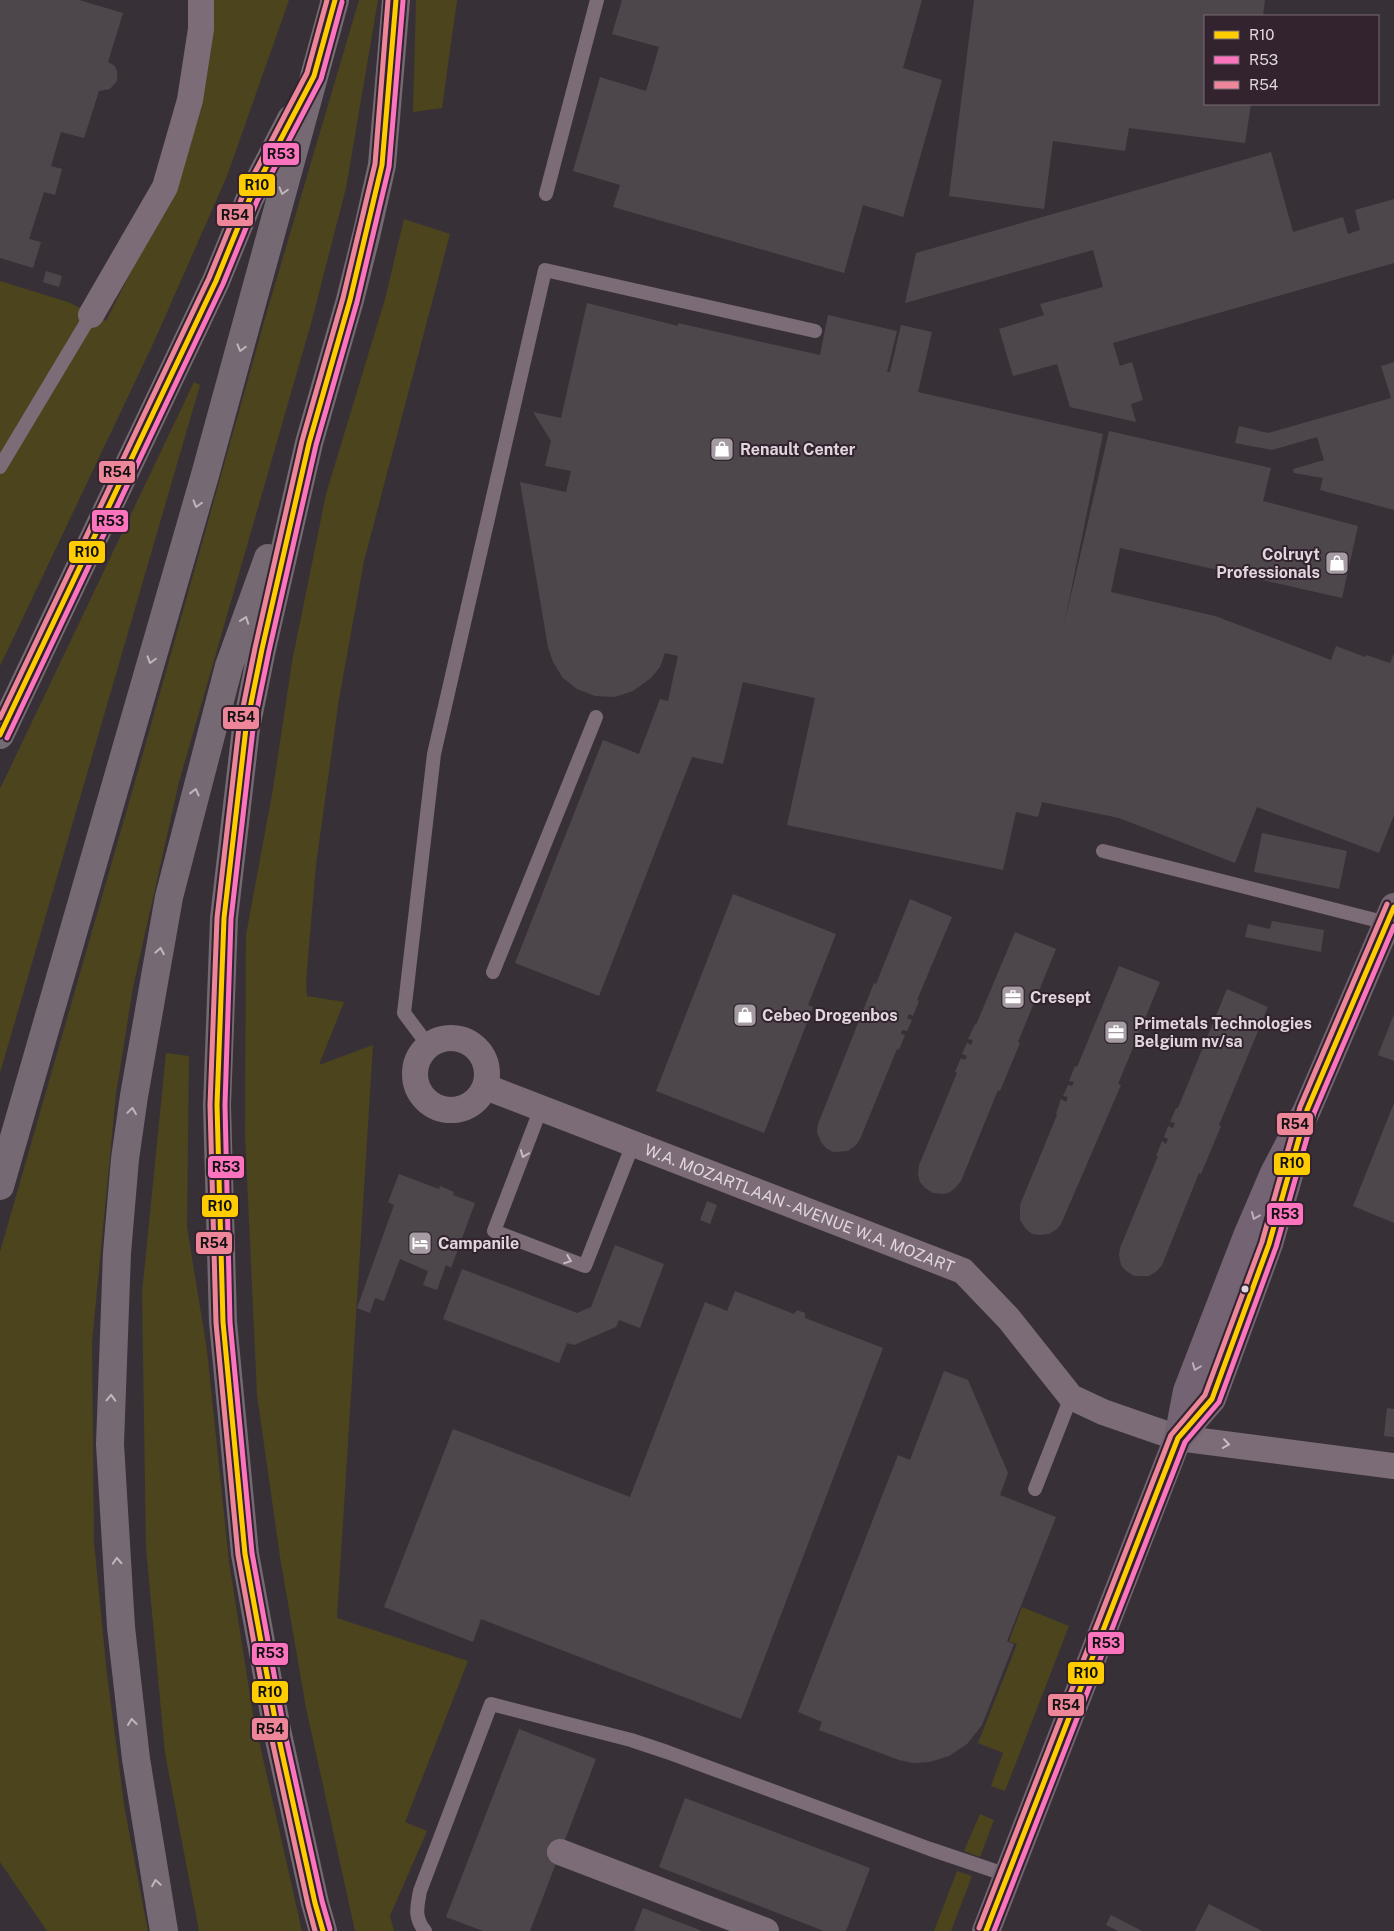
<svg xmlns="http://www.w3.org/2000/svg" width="1394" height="1931" font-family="'Public Sans',sans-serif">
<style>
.green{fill:#4b441d}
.building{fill:#4d474c}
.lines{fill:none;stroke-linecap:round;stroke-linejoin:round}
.lane{stroke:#7b6c78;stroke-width:14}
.street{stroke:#7b6c78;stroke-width:26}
.secondary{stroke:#746372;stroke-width:28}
.highway{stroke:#756a73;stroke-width:28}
.bus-1-casing{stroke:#32232f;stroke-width:9}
.bus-2-casing{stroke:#32232f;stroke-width:9}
.bus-3-casing{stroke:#32232f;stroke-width:9}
.bus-1{stroke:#fc0;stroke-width:5}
.bus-2{stroke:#fc73be;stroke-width:5}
.bus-3{stroke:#ed8699;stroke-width:5}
.oneway{stroke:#c0b6bd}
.oneway2{stroke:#c7bcc4}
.oneway3{stroke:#baaeb8}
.bus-dot{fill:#e0d6dd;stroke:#32232f;stroke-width:2}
.labels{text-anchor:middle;stroke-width:4;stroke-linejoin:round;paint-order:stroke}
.poi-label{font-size:16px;font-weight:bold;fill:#e0d6dd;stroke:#32232f;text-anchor:start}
.street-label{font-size:16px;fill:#e0d6dd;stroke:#32232f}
.line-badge{stroke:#32232f;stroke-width:2}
.pale-badge-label{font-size:14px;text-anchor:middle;font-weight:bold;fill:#111}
</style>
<rect width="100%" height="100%" fill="#383037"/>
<g class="green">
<polygon points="211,0 289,0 227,176 153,344 0,666 0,281 68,302 106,321 173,188"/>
<polygon points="359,0 378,0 346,188 312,320 179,782 133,987 116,1094 92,1342 94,1542 107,1675 125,1811 148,1931 47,1931 0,1862 0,1252 138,771 266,315"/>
<polygon points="416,0 457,0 442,108 413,112"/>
<polygon points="404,219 450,234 364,561 339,699 316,865 306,981 307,996 344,1002 319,1065 373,1045 337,1618 468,1661 405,1822 427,1831 390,1916 394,1931 355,1931 306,1708 280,1557 257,1395 245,1134 246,935 273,789 292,662 326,494 385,299"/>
<polygon points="194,382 200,385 0,1073 0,789"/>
<polygon points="166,1053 189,1056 187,1227 207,1350 229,1562 253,1714 302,1931 199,1931 165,1753 146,1548 142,1293"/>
<polygon points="1022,1607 1069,1626 1005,1791 991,1786 1003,1753 978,1743 1017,1644 1009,1641"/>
<polygon points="980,1814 994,1820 980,1857 964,1851"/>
<polygon points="957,1871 972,1876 951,1931 934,1931"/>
</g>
<g class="building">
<polygon points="0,0 79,0 123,13 108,62 115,66 117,71 117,81 110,89 99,91 84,138 61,132 51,166 62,169 55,195 44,192 29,239 41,242 33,268 0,258"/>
<polygon points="622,0 922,0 903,68 942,80 903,217 863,205 844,273 613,207 620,185 573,171 600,77 646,91 659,47 612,34"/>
<polygon points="974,0 1265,0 1263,16 1205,16 1205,104 1251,104 1245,143 1129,128 1125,151 1053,141 1044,209 949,196"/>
<polygon points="1271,152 1293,232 1343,217 1348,234 1360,230 1355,210 1394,199 1394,263 1113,343 1120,366 1132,362 1143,400 1131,404 1136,422 1070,407 1057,364 1013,376 999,329 1044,315 1040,304 1103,287 1093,250 905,303 916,253"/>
<polygon points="46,271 62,276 59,287 43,282"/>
<polygon points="587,303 678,326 678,323 820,355 828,315 897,331 887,372 890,372 901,325 932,332 918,392 1103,434 1064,625 1109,431 1271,468 1263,501 1358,526 1342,598 1120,548 1111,592 1215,616 1331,660 1336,646 1365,657 1366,655 1390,663 1394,653 1394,815 1379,853 1257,807 1235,863 1119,818 1042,802 1038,817 1016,812 1003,870 787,825 815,698 743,682 723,764 692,757 599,996 515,963 603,740 639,754 660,699 668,701 678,656 665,653 660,667 651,678 633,691 615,697 595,696 577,689 563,678 553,662 548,647 520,482 566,492 571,471 545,466 551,441 533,412 561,418"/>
<polygon points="1394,362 1394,510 1320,490 1323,478 1294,473 1293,469 1324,460 1317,437 1272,450 1235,443 1239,426 1268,433 1391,398 1381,366"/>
<polygon points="1262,833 1347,851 1339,889 1254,872"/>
<polygon points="733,894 836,934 808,1005 813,1007 764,1133 656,1091"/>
<polygon points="910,899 952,917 917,1000 919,1001 913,1016 909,1014 907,1018 912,1020 907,1031 902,1030 901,1034 905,1035 899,1050 897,1049 860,1139 856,1145 848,1151 833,1152 826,1148 821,1142 817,1132 818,1124 874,983 876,984"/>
<polygon points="1272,921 1324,930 1321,952 1245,937 1248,924 1270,929"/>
<polygon points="1015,932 1056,949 1018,1042 1020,1043 1000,1091 998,1090 961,1181 956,1187 950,1192 944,1194 933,1193 925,1188 920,1182 918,1174 919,1165 957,1073 955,1072 961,1058 965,1060 967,1056 962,1054 967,1043 971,1045 973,1040 968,1039 975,1024 976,1025"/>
<polygon points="1119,966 1160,982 1118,1084 1121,1085 1061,1224 1057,1229 1049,1234 1040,1235 1032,1234 1026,1229 1020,1220 1020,1205 1057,1115 1056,1114 1061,1099 1066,1102 1068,1097 1063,1096 1068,1085 1072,1086 1074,1082 1069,1081 1075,1066 1077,1067"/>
<polygon points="1227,989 1268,1007 1219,1125 1221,1126 1201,1174 1199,1173 1162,1265 1157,1271 1149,1276 1134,1276 1125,1270 1121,1265 1119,1255 1120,1248 1158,1156 1156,1156 1162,1141 1166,1144 1168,1139 1164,1137 1168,1126 1173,1128 1175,1123 1170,1122 1176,1108 1178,1108"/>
<polygon points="1394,1014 1394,1061 1378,1055"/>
<polygon points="1394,1103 1394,1223 1353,1206"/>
<polygon points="399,1174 439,1189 440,1186 454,1192 453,1195 475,1203 451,1268 446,1265 437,1290 423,1285 428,1271 400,1259 384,1301 375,1298 370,1313 357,1308 394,1205 388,1202"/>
<polygon points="707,1201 717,1205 710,1224 700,1220"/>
<polygon points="615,1245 664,1264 640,1328 619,1320 616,1327 574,1345 567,1343 559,1363 443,1319 462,1269 577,1313 591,1307"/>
<polygon points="735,1291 794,1314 797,1310 805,1313 805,1318 883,1348 741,1719 481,1619 473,1642 384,1607 453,1429 630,1497 705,1302 727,1311"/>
<polygon points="944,1371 968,1380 1008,1473 1000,1495 1056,1517 1007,1641 1014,1644 982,1725 967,1744 949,1756 930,1762 913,1763 899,1760 819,1730 822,1722 798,1712 898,1455 910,1460"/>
<polygon points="1387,1408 1394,1409 1394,1437 1384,1436"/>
<polygon points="519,1729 596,1759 530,1931 483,1931 446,1917"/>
<polygon points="685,1798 870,1868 846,1931 824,1931 659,1867"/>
<polygon points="1209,1904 1262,1931 1195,1931"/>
<polygon points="643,1908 702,1931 634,1931"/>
<polygon points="1111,1915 1142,1931 1118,1931 1106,1925"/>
</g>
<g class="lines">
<g class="lane">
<polyline points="546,194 597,0"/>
<polyline points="0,467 91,315"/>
<polyline points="1103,851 1387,923"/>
<polyline points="493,972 596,717"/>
<polyline points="428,1045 404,1013 434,754 545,270 815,331"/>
<polyline points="541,1108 494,1231 585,1266 633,1144"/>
<polyline points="1035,1489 1071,1397"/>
<path d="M425 1931C414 1918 417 1907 420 1891L491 1704 631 1740 667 1752 930 1849 1007 1875"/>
</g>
<g class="street">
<polyline points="91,315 165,187 190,100 201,29 201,0"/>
<circle cx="451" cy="1074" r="36"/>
<path id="s1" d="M486 1087 963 1271 1009 1319 1071 1397 1103 1412 1178 1438 1394 1466"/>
<polyline points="560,1852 766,1931"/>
</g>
<g class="secondary">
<polyline points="1178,1438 1212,1399 1269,1244 1289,1175"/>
<polyline points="986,1931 1178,1438 1187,1391 1247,1236 1274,1173 1307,1110 1394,907"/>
</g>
<g class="highway">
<polyline points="0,735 216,281 250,198 291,119"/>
<polyline points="0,1186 205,475 335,0"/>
<polyline points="164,1931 136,1759 121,1627 110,1444 117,1253 125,1159 134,1096 169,897 229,666 268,558"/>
<polyline points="323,1931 315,1903 277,1730 245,1554 223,1322 217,1105 224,918 246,728 262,649 309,443 350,300 367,232 382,165 396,0"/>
</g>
<g class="bus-1-casing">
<g id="bus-1">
<polyline points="0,735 216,281 250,198 314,76 335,0"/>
<polyline points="323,1931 315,1903 277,1730 245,1554 223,1322 217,1105 224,918 246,728 262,649 309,443 350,300 382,165 396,0"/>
<polyline points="986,1931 1178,1438 1212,1399 1269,1244 1307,1110 1394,907"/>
</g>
</g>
<g class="bus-2-casing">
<g id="bus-2">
<polyline points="7,738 223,284 257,201 321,79 342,2"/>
<polyline points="330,1929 322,1901 284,1729 252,1553 230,1322 225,1105 231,919 253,729 269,651 316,445 357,302 389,167 403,1"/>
<polyline points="994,1931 1185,1442 1219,1402 1276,1247 1314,1113 1394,926"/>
</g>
</g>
<g class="bus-3-casing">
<g id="bus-3">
<polyline points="0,718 209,278 243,195 307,73 327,0"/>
<polyline points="979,1928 1171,1435 1205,1395 1262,1242 1300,1107 1387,904"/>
<polyline points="315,1931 308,1905 270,1731 238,1555 216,1323 210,1105 217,918 239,727 255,648 302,441 343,298 375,164 388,0"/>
</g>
</g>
<use href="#bus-1" class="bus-1"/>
<use href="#bus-2" class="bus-2"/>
<use href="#bus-3" class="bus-3"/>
</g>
<defs><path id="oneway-chevron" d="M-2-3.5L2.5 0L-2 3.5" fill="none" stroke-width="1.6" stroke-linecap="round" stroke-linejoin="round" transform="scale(1.25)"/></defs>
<g class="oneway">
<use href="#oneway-chevron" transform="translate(283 191) rotate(105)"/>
<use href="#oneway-chevron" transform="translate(241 348) rotate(106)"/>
<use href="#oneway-chevron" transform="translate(197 504) rotate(106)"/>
<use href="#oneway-chevron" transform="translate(245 620) rotate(-70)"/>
<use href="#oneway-chevron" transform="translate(151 660) rotate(106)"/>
<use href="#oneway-chevron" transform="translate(195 792) rotate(-76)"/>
<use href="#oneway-chevron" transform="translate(160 951) rotate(-80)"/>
<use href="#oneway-chevron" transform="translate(132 1111) rotate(-82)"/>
<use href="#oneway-chevron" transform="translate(111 1398) rotate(-88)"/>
<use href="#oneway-chevron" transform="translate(117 1561) rotate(-93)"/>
<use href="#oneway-chevron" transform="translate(132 1722) rotate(-97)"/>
<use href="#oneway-chevron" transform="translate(156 1883) rotate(-99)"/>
</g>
<g class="oneway2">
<use href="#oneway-chevron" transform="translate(524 1154) rotate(111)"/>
<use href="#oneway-chevron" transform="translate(568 1260) rotate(21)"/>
<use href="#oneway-chevron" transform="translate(1226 1444) rotate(8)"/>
</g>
<g class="oneway3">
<use href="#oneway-chevron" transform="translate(1255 1216) rotate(113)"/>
<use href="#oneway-chevron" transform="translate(1196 1367) rotate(111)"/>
</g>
<defs>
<g id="shop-square" transform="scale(1.25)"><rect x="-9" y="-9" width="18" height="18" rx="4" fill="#a59ca3" stroke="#32232f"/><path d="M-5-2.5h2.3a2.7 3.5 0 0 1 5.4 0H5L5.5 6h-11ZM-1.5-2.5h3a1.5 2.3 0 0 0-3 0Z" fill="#fff"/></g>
<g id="office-square" transform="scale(1.25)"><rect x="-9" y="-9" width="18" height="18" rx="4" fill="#a59ca3" stroke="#32232f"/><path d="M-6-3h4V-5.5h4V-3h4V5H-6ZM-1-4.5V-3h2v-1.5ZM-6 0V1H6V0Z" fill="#fff"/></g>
<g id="hotel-square" transform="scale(1.25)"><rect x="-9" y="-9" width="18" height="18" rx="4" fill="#a59ca3" stroke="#32232f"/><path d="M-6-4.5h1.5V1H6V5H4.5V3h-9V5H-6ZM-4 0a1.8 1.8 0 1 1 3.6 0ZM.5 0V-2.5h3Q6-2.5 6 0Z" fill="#fff"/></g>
</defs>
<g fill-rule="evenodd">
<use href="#shop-square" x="722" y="449"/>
<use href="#shop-square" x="1337" y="563"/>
<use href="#office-square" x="1013" y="997"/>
<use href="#shop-square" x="745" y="1015"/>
<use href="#office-square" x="1116" y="1032"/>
<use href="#hotel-square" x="420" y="1243"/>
</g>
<circle class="bus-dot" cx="1245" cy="1289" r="4.5"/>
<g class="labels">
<g class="poi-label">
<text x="740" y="455">Renault Center</text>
<text x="1320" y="560" text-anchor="end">Colruyt<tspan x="1320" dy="18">Professionals</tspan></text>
<text x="1030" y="1003">Cresept</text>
<text x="762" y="1021">Cebeo Drogenbos</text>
<text x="1134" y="1029">Primetals Technologies<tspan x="1134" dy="18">Belgium nv/sa</tspan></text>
<text x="438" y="1249">Campanile</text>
</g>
<g class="street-label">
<text dy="6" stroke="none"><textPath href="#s1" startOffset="336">W.A. MOZARTLAAN - AVENUE W.A. MOZART</textPath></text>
</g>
</g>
<g class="line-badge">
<rect x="262" y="142" width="38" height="24" rx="5" fill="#fc73be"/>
<rect x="238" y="173" width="38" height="24" rx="5" fill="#fc0"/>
<rect x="216" y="203" width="38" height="24" rx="5" fill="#ed8699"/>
<rect x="98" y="460" width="38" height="24" rx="5" fill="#ed8699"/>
<rect x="91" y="509" width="38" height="24" rx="5" fill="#fc73be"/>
<rect x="68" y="540" width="38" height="24" rx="5" fill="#fc0"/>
<rect x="222" y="706" width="38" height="24" rx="5" fill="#ed8699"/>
<rect x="1276" y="1112" width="38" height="24" rx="5" fill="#ed8699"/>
<rect x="1273" y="1152" width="38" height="24" rx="5" fill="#fc0"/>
<rect x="207" y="1155" width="38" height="24" rx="5" fill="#fc73be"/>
<rect x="201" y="1194" width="38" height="24" rx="5" fill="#fc0"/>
<rect x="1266" y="1202" width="38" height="24" rx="5" fill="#fc73be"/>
<rect x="195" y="1231" width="38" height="24" rx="5" fill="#ed8699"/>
<rect x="1087" y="1631" width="38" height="24" rx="5" fill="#fc73be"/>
<rect x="251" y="1642" width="38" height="24" rx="5" fill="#fc73be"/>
<rect x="1067" y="1661" width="38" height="24" rx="5" fill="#fc0"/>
<rect x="251" y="1680" width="38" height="24" rx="5" fill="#fc0"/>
<rect x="1047" y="1693" width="38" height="24" rx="5" fill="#ed8699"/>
<rect x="251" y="1717" width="38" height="24" rx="5" fill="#ed8699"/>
</g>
<g class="pale-badge-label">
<text x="281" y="159">R53</text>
<text x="257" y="190">R10</text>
<text x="235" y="220">R54</text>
<text x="117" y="477">R54</text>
<text x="110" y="526">R53</text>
<text x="87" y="557">R10</text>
<text x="241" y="722">R54</text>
<text x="1295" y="1129">R54</text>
<text x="1292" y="1168">R10</text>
<text x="226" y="1172">R53</text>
<text x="220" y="1211">R10</text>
<text x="1285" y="1219">R53</text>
<text x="214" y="1248">R54</text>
<text x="1106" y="1648">R53</text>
<text x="270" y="1658">R53</text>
<text x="1086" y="1678">R10</text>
<text x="270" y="1697">R10</text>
<text x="1066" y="1710">R54</text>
<text x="270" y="1734">R54</text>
</g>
<rect x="1204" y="15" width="175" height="90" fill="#32232f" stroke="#786b75"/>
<rect x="1214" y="31" width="25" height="8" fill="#ffcc00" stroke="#786b75"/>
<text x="1249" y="40" font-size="15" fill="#e0d6dd">R10</text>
<rect x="1214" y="56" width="25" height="8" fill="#fc73be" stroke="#786b75"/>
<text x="1249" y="65" font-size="15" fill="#e0d6dd">R53</text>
<rect x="1214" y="81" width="25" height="8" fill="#ed8699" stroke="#786b75"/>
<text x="1249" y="90" font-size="15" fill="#e0d6dd">R54</text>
</svg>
